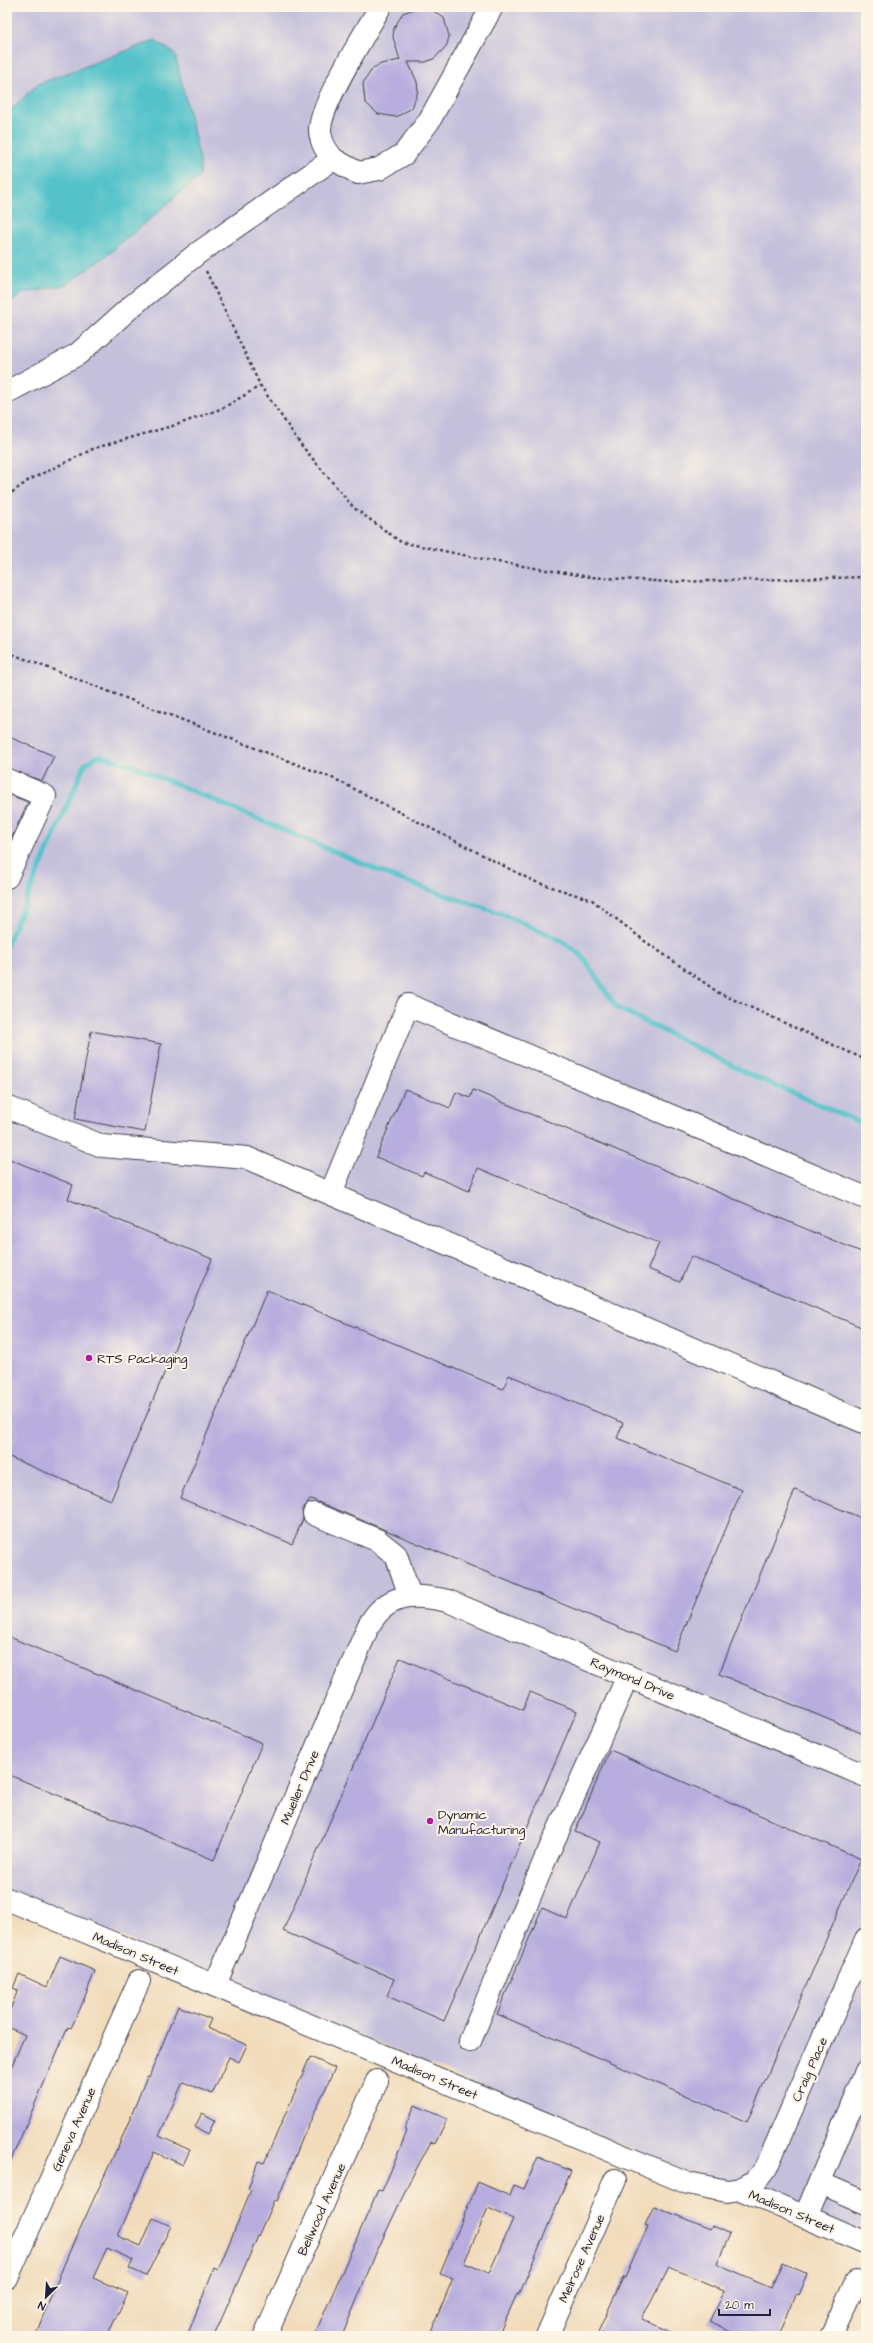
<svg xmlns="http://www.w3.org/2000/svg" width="873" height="2343" font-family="'Architects Daughter',sans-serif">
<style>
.industrial{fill:#c4c0db}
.water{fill:#54c2ca;stroke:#3b7282}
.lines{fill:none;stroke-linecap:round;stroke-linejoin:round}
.stream{stroke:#54c2ca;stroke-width:5}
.building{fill:#b7adde;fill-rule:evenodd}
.minor-casing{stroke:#413e4e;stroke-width:24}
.path{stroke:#413e4e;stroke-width:2.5;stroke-dasharray:3 3;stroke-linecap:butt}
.minor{stroke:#fff;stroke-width:22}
.poi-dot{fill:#b5179e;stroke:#fcf5e5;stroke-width:1.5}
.labels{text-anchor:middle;stroke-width:4;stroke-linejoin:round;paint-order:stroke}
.poi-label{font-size:13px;fill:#22223b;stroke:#fcf5e5;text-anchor:start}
.street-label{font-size:13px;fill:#22223b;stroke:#fcf5e5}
</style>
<rect width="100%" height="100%" fill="#fcf5e5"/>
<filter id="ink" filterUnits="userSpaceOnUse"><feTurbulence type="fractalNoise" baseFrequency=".025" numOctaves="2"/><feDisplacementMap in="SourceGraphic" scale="8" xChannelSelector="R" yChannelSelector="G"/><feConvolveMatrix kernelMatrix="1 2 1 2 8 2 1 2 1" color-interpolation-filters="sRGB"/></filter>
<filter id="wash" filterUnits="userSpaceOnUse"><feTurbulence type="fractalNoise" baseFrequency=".012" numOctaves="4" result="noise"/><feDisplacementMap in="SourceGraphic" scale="16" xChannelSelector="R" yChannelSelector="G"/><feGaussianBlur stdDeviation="0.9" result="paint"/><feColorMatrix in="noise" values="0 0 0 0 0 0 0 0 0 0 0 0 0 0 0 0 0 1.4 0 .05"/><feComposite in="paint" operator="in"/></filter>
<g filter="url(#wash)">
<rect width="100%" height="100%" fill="#f1dbbb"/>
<polygon class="industrial" points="7,7 866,7 866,2246 7,1889"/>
<polygon class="water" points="155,40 175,54 200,160 200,176 105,257 65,285 21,294 7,306 7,113 38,84"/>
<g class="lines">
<polyline class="stream" points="7,944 85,764 99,755 136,767 396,878 504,915 559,939 582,956 616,1007 747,1073 866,1125"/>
</g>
<g id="blocks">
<g class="building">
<polygon points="419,7 429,8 444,18 449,36 447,45 435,58 426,62 408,62 417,82 418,91 412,108 396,117 378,114 365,102 363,83 373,68 381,64 400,60 393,37 394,28 403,13"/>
<polygon points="7,736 54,756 42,781 7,768"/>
<polygon points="7,794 28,802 7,848"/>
<polygon points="91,1031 161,1044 145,1132 75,1119"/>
<polygon points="405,1089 450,1108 456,1092 470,1098 473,1090 866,1254 866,1329 691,1256 680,1282 648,1269 659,1243 478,1168 469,1191 424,1172 422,1176 376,1157"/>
<polygon points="7,1158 73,1185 68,1199 212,1259 111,1500 7,1456"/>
<polygon points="267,1290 503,1389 509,1375 623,1423 617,1438 742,1490 675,1651 311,1499 302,1510 303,1519 292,1544 180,1498"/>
<polygon points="795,1490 866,1520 866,1735 719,1674"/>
<polygon points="7,1636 262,1743 214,1860 7,1774"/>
<polygon points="400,1658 523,1710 530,1692 577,1711 444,2021 387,1996 394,1979 283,1931"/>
<polygon points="610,1750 861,1859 747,2122 497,2014 542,1908 567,1919 600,1842 575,1832"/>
<polygon points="60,1956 95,1971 80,2009 71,2028 68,2027 7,2169 7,2077 25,2035 7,2027 7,2017 18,1990 13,1988 19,1974 47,1987"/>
<polygon points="178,2006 211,2019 207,2028 247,2045 239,2062 229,2057 212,2094 183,2082 159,2136 190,2150 183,2165 154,2152 118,2236 141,2246 153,2218 171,2226 146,2276 129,2268 133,2260 107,2248 93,2278 128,2293 107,2336 35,2336 68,2255 125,2131 147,2076 149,2077"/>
<polygon points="310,2057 335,2068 303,2137 277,2201 274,2200 214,2336 187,2336 214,2268 218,2270 251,2190 248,2189 258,2161 264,2163"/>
<polygon points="415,2105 447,2119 435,2144 431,2142 413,2175 376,2253 342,2336 314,2336 378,2190 382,2191 393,2166 407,2131 404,2129"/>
<polygon points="202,2113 215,2120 208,2134 195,2127"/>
<path d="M538 2157 571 2171 519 2295 517 2294 498 2336H429L453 2278 440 2273 478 2182 510 2196 514 2185 524 2189ZM488 2208 513 2219 489 2273 464 2263Z"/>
<polygon points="654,2206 710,2229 712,2226 730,2234 717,2264 720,2266 771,2288 782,2263 808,2274 799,2295 796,2294 779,2336 741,2336 709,2322 724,2290 669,2267 642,2319 679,2336 609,2336 598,2332 623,2278 625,2278 648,2226 645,2225"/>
</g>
</g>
</g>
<g filter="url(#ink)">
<use href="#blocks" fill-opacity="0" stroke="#413e4e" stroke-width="1"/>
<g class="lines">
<g class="minor-casing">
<g id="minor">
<polyline points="333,159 358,173 379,169 404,154 429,121 492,7"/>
<path d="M7 392 78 354 133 305 198 253 333 159C326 150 321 143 320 131 319 106 366 32 380 7"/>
<polyline points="7,780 45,796 7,877"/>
<polyline points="7,1107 102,1146 247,1158 866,1423"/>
<polyline points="331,1193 408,1005 866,1198"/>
<polyline points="314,1514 377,1540 396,1555 410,1596"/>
<polyline points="7,1899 688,2183 727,2191 740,2189 866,2243"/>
<path d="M215 1985 368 1627C386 1593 413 1593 448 1601L866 1776"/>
<polyline points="470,2041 544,1862 628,1676"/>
<polyline points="820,2183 866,2203"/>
<polyline points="740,2189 756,2181 766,2168 866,1939"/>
<polyline points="805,2217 866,2071"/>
<polyline points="7,2278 139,1981"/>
<polyline points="265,2336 377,2081"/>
<polyline points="547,2336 615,2180"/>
<polyline points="831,2336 856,2282"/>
</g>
</g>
<g class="path">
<polyline points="206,271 260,385 302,446 354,508 401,542 492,561 590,577 670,582 866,577"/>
<polyline points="7,496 29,480 95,448 179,424 223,408 260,386"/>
<polyline points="7,652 335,779 533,881 592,900 646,942 719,993 866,1060"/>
</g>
<use href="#minor" class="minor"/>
</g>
</g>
<g class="poi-dot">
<circle cx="89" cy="1358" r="4"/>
<circle cx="430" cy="1821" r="4"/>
</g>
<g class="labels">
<g class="poi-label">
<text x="97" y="1363">RTS Packaging</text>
<text x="438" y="1819">Dynamic<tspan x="438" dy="15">Manufacturing</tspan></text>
</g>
<g class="street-label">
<text transform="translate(633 1678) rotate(23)" y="5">Raymond Drive</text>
<text transform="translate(299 1787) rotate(-67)" y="5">Mueller Drive</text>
<text transform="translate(136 1953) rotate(23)" y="5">Madison Street</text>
<text transform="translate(809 2069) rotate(-66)" y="5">Craig Place</text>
<text transform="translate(435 2077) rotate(23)" y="5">Madison Street</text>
<text transform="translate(73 2129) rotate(-66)" y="5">Geneva Avenue</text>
<text transform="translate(321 2209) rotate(-66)" y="5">Bellwood Avenue</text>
<text transform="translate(792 2211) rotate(23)" y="5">Madison Street</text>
<text transform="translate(581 2258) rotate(-66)" y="5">Melrose Avenue</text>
</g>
</g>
<rect width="873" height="2343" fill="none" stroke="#fcf5e5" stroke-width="24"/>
<g transform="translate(46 2297) rotate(205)" stroke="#fcf5e5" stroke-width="3" paint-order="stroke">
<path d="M0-3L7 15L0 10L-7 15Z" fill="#22223b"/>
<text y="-6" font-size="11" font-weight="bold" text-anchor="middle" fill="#22223b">N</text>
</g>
<path d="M719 2309v6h51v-6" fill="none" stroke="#22223b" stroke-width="2"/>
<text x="725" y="2309" font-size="12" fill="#22223b" stroke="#fcf5e5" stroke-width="3" paint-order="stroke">20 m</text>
</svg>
